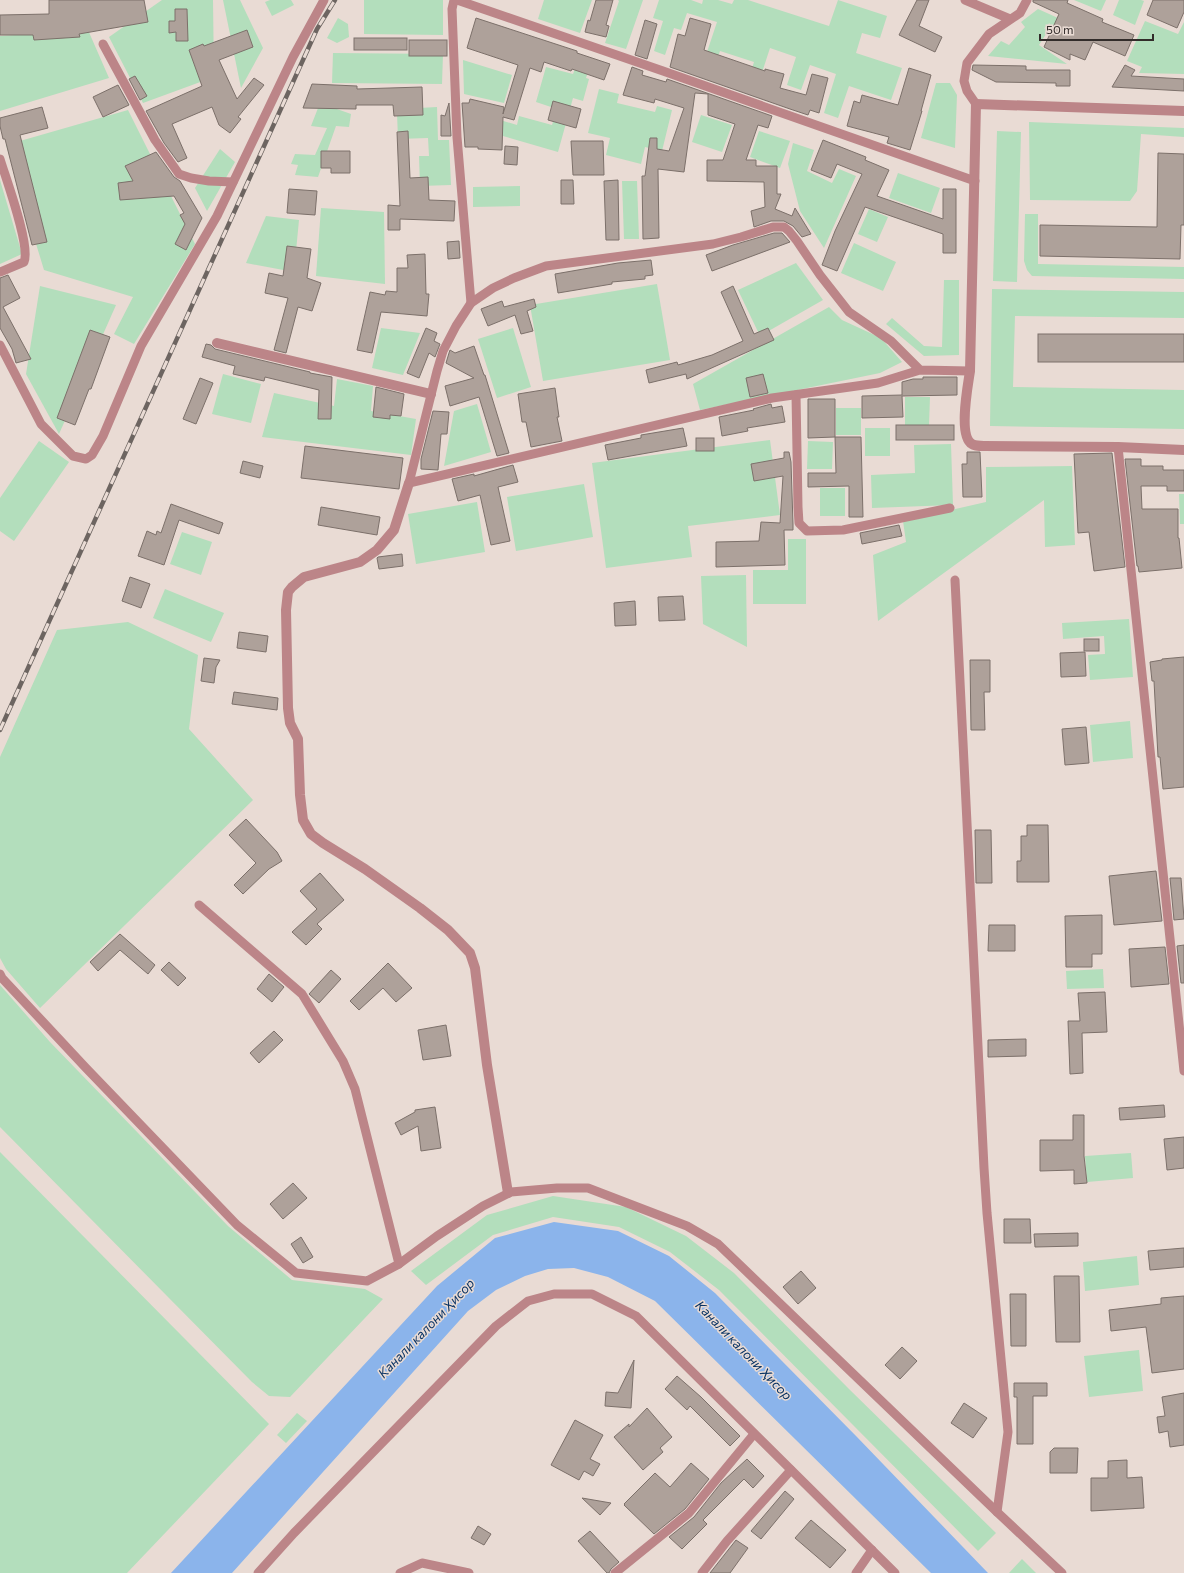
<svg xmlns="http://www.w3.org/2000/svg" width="1184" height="1573" font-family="Commissioner,sans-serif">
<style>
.green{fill:#b3debc}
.water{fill:#8bb4eb}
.building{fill:#aea19a;stroke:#7c706a}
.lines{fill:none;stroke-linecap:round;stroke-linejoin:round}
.service{stroke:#bc8588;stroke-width:9}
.minor{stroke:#bc8588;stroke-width:10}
.rail-casing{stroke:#6d6561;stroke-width:4.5}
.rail{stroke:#e9dbd4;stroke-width:3;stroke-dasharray:9;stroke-linecap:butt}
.labels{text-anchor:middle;stroke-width:3;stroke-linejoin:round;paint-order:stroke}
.water-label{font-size:13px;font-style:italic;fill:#093364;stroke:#e9dbd4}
</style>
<rect width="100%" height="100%" fill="#e9dbd4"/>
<g class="green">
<polygon points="162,0 213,0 214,77 143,103 109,37"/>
<polygon points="223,0 240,0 263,48 241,88"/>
<polygon points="270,0 291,0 294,5 272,16 265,2"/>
<polygon points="364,0 443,0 443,35 364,34"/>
<polygon points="544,0 592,0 580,33 538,19"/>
<polygon points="618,0 643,0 626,49 605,43 619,1"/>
<polygon points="659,0 691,0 702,4 703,0 718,0 732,4 734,0 748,0 829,26 838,0 887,16 880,38 862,33 856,53 902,68 891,100 849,86 838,118 824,113 836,74 810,65 801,90 787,85 796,57 770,48 755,94 745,91 754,62 720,51 711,77 700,73 717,22 687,13 681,30 674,28 665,55 654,51 663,21 653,18"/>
<polygon points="1074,0 1106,0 1101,11"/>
<polygon points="1119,0 1141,0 1144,1 1135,25 1113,15"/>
<polygon points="1038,9 1087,31 1076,56 1069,53 1075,39 1050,28 1039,45 1067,64 988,56 1001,41 1009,45 1025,27 1021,22"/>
<polygon points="338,18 348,24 349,37 337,43 327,38"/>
<polygon points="1145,21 1178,34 1184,22 1184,74 1139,73 1142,67 1127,61"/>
<polygon points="88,30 109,78 0,111 0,36"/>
<polygon points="333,53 443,54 442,84 332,83"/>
<polygon points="463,60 512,75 504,103 464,94"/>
<polygon points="576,66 589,69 586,78 589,79 583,101 573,98 558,152 496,134 500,120 517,125 519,116 552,125 557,109 536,102 546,67 573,74"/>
<polygon points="936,83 950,83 957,95 955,148 921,138"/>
<polygon points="599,89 619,94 617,103 655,112 657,106 672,110 662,151 645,147 641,164 606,155 610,138 588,133"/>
<polygon points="320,103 351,114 349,127 336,126 318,177 295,175 298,165 291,164 295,154 315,155 327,128 311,126"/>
<polygon points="437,107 438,140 449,140 451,185 420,186 419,156 429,156 428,138 398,139 397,113 419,108"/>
<polygon points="128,110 195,244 134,344 114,334 133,297 44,270 6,145"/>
<polygon points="701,115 732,125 722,152 692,142"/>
<polygon points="1029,122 1184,128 1184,137 1141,134 1137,191 1130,201 1030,200"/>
<polygon points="759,131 790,141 780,168 750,157"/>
<polygon points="997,131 1021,132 1017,282 993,281"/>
<polygon points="793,143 814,150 807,171 832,183 839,169 856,176 824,248 800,211 788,164"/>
<polygon points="220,149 235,162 207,211 195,188"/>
<polygon points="898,173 940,188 931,213 889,198"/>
<polygon points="0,180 22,254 0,264"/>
<polygon points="622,181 637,181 639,239 624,239"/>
<polygon points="520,186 520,206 473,207 473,187"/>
<polygon points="321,208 384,212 385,284 316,276"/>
<polygon points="869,209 888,217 877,242 858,234"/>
<polygon points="1025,214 1038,214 1038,264 1184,267 1184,279 1032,276 1027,270 1024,261"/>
<polygon points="266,216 299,220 294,272 246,263"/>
<polygon points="854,243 896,262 883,291 841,273"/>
<polygon points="796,263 823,300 760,336 738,290"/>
<polygon points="944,280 959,280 959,355 924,356 886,324 892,318 924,346 942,347"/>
<polygon points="657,284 670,360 543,381 530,305"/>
<polygon points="40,286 116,305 59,434 26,374"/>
<polygon points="992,289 1184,292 1184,318 1015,316 1013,387 1184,390 1184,429 990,426"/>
<polygon points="829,307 842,320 881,338 902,362 880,373 700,410 693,384"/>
<polygon points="381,328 420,333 403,375 372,368"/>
<polygon points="513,328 531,387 497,398 478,339"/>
<polygon points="223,374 261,384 251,423 212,414"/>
<polygon points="337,379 373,386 371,411 416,419 411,455 262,437 274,393 334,406"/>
<polygon points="905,397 930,397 929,425 905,425"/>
<polygon points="477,404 491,452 444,466 454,411"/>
<rect x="836" y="408" width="25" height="27"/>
<rect x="865" y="428" width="25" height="28"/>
<polygon points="770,440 780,515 688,526 692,557 606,568 592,463"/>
<polygon points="39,441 69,462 14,541 0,531 0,498"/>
<polygon points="808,441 833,442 832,469 807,469"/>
<polygon points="951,444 953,505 872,508 871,475 915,473 914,445"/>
<polygon points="1072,466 1075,545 1045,547 1044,500 878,621 873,555 906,542 903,521 986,502 986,467"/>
<polygon points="584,484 593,537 516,551 507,497"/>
<rect x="820" y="488" width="25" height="28"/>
<polygon points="1179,494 1184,494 1184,524 1180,524"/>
<polygon points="477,502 485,552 416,564 408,514"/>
<polygon points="182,532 212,542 201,575 170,564"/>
<polygon points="788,539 806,539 806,604 753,604 753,570 788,570"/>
<polygon points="746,575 747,647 703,624 701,576"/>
<polygon points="165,589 224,613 211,642 153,618"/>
<polygon points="1129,619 1133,677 1090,680 1088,655 1105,654 1104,636 1063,639 1062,623"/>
<polygon points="128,622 198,655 189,729 253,800 40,1008 6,969 0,958 0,757 57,630"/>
<polygon points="1130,721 1133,758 1093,762 1090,725"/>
<polygon points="1103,969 1104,988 1067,989 1066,971"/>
<polygon points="0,985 50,1042 228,1226 292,1280 365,1289 383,1299 290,1397 269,1396 252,1382 0,1127"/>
<polygon points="0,1152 269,1424 127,1573 0,1573"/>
<polygon points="1131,1153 1133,1178 1087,1182 1085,1156"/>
<polygon points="553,1196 626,1207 686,1236 734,1273 849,1389 996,1533 978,1551 719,1290 670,1252 619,1227 553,1217 493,1235 426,1285 411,1271 487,1215"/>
<polygon points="1137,1256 1139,1285 1085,1291 1083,1262"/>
<polygon points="1139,1350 1143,1391 1089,1397 1084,1356"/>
<polygon points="297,1413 307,1421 286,1443 277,1435"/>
<polygon points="1022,1559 1036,1573 1009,1573"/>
</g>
<polygon class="water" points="554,1222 618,1231 669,1256 715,1293 857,1437 988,1573 931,1573 655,1301 608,1277 574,1268 548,1269 525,1276 496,1290 468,1311 232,1573 171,1573 437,1286 495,1238"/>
<g class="building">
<polygon points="49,0 144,0 148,22 79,34 80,37 34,40 33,35 0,35 0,15 49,14"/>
<polygon points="596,0 613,0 606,25 609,26 606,37 585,32 588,20 590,21"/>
<polygon points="917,0 929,0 919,26 942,37 935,52 899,35"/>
<polygon points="1033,0 1068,0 1067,3 1103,19 1102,22 1134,35 1125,56 1093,42 1085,60 1070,54 1070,60 1044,47 1059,14 1033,2"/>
<polygon points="1153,0 1184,0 1184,12 1177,28 1147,15"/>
<polygon points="175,9 187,9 188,41 176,41 176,32 169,33 169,21 175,21"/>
<polygon points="476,18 577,51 577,53 610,64 604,80 572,69 571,71 544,62 541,72 530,68 514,120 503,117 502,150 478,149 478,147 465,147 462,103 469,103 470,99 504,107 503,114 518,65 467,48"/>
<polygon points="690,18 711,24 704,50 765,71 765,69 784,74 780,88 806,95 812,74 828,78 819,113 810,110 808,115 790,109 670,67 678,34 685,36"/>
<polygon points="645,20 657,24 647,59 635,55"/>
<polygon points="247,30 253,47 219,60 237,99 254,78 264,85 238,117 241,119 230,133 219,125 212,107 172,124 187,158 178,162 164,143 146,111 202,86 189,50 203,44 204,46"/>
<rect x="354" y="38" width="53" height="12"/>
<rect x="409" y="40" width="38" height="16"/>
<polygon points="973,65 1026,66 1026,70 1070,70 1070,86 1056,86 1056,83 996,82 972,70"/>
<polygon points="1125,65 1135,70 1131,76 1184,79 1184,91 1112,87"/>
<polygon points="632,67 643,71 642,75 666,82 667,79 772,116 768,128 758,125 746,160 756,160 756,166 777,166 777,194 781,194 775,209 792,216 795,208 811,234 802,237 793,226 784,221 771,221 754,227 751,211 765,207 764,182 707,181 707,160 723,160 735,124 708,115 708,94 695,93 684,172 658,169 659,238 643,239 642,176 645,176 650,138 657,138 657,149 669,151 684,108 655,99 654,103 623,95"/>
<polygon points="909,68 931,75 921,111 922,111 910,150 887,143 889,137 847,126 854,101 860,103 862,95 898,105"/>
<polygon points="135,76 147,96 140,100 129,79"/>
<polygon points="312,84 357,86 357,89 422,87 423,115 394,116 393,105 356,105 356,109 303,108"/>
<polygon points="118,85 129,105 103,117 93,97"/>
<polygon points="553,101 581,109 576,128 548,120"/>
<polygon points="449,103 451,136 441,136 441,115 445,116"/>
<polygon points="42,107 48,128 20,135 47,242 32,245 5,139 3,139 0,126 0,118"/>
<polygon points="408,131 410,178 428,177 429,200 455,201 454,221 400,219 400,230 388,230 388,205 400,206 397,132"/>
<polygon points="823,140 866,157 865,160 889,170 877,196 943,219 943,189 956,189 956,253 943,253 943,234 865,207 837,271 822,265 835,231 862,174 837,164 831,178 811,170"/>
<polygon points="571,141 603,141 604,175 573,175"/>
<polygon points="505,146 518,147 517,165 504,164"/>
<polygon points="321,151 350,151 350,173 331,173 331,168 321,168"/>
<polygon points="156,152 174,177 180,181 202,218 186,250 175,244 185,224 180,215 184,213 174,196 120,200 118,183 133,181 125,166"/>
<polygon points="1158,153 1184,154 1184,225 1181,225 1180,259 1040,256 1040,225 1157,227"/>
<polygon points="561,180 573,180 574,204 561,204"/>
<polygon points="618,180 619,240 606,240 604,181"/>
<polygon points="289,189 317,191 315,215 287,213"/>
<polygon points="774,233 782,233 790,242 712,271 706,255 733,245"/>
<polygon points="459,241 460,258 448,259 447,242"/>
<polygon points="287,246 311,249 307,278 321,283 312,311 298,307 286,353 274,350 288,298 265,293 269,273 283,276"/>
<polygon points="425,254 426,294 429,294 427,316 381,312 372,353 357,350 370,292 385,295 386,291 397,292 397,268 408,268 407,255"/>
<polygon points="651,260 653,275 645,276 645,279 612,282 612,284 558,293 555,274 618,263"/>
<polygon points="8,275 20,298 3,307 31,359 16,363 12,349 0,328 0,278"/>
<polygon points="733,286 754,334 768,328 774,340 687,379 686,374 649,383 646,370 677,362 678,365 712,355 743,341 721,292"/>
<polygon points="534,299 536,307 527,311 533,331 521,334 515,315 488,326 481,309 502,301 504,307"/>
<polygon points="426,328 437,333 434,341 440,344 435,357 429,353 419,378 407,373"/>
<polygon points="90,330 110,337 91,389 89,389 75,425 57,418"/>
<rect x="1038" y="334" width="146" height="28"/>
<polygon points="206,344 211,345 215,349 310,372 310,373 332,377 331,419 318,419 319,390 265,377 264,381 233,374 235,366 202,357"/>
<polygon points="474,346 484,375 485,375 509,453 497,456 479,397 450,406 445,386 474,378 446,363 449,353 450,350 455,353"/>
<polygon points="763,374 768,393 750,397 746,378"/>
<polygon points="923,377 957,377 957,395 902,396 903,417 862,418 862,396 902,395 902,382 913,379 923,379"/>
<polygon points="200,378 213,383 196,424 183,419"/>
<polygon points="376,387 404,394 401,416 390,415 390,419 373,417"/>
<polygon points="555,388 559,417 557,417 562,441 531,447 526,422 522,422 518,394"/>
<polygon points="808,399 835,399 835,437 808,438"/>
<polygon points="771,404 772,408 782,406 785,422 747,428 748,431 722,436 719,417 754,410 753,409"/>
<polygon points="433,411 449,412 447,434 441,434 438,470 421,469 421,459"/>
<rect x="896" y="425" width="58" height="15"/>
<polygon points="683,428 687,446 608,460 605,445 641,438 641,435"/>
<polygon points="835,437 861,437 863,517 849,517 849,486 808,487 808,473 836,473"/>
<rect x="696" y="438" width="18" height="13"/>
<polygon points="305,446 403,458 399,489 301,478"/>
<polygon points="784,452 789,452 791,462 793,524 793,530 784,530 785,565 716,567 716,542 759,541 761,522 780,523 783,476 754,481 751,464 784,458"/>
<polygon points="967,452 980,452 982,497 963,497 962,464 967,464"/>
<polygon points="1112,453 1125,567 1094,571 1089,532 1078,533 1074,454"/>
<polygon points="1125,459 1141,459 1141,466 1163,466 1163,470 1184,470 1184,491 1167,491 1167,486 1141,486 1142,509 1178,509 1178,538 1179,538 1182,568 1139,572 1138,566 1137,566"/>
<polygon points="243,461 263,466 260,478 240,473"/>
<polygon points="513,465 518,482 498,487 510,541 491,545 480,495 458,501 452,479 474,474 474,476"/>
<polygon points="171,504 223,523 219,534 179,520 164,565 138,556 147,531 156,535 157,531 161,533"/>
<polygon points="321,507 380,517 377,535 318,525"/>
<polygon points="899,525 902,536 862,544 860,533"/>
<polygon points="402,554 403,566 379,569 377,558 378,557"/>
<polygon points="130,577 150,584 141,608 122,601"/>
<polygon points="683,596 685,620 659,621 658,597"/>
<polygon points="635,601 636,625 615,626 614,603"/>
<polygon points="239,632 268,636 266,652 237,648"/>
<rect x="1084" y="639" width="15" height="12"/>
<polygon points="1085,652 1086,676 1061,677 1060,653"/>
<polygon points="1184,657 1184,787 1163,789 1160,757 1158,757 1154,681 1152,681 1150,662 1162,660 1162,659"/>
<polygon points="204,658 220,660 216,667 214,683 201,681"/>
<polygon points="970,660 990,660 990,692 984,692 985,730 971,730"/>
<polygon points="234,692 278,698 277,710 232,704"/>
<polygon points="1086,727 1089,763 1065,765 1062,729"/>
<polygon points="246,819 277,852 282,861 269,869 243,894 234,885 256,863 229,835"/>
<polygon points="1027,825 1048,825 1049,882 1017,882 1017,861 1021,861 1021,836 1027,836"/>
<polygon points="975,830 991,830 992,883 976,883"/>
<polygon points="1156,871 1162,921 1114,925 1109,876"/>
<polygon points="320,873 344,900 317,924 322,929 306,945 292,932 317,909 300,891"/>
<polygon points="1170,878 1181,878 1184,919 1174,920"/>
<polygon points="1102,915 1102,954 1092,954 1092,967 1066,967 1065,916"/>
<polygon points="989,925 1015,925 1015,951 988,951"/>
<polygon points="120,934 155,965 148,974 120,950 98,971 90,962"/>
<polygon points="1184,945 1184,983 1181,983 1177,946"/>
<polygon points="1165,947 1169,984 1131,987 1129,949"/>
<polygon points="169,962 186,978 178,986 161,970"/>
<polygon points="388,963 412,988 396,1002 383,988 359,1010 350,1001"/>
<polygon points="331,970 341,979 319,1003 309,994"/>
<polygon points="269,974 284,987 272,1002 257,989"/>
<polygon points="1105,992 1107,1032 1082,1033 1083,1073 1070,1074 1068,1021 1080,1021 1078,993"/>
<polygon points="446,1025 451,1056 423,1060 418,1030"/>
<polygon points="274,1031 283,1040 259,1063 250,1053"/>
<polygon points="1026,1039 1026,1056 988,1057 988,1040"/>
<polygon points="1164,1105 1165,1117 1120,1120 1119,1108"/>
<polygon points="435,1107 441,1148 421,1151 418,1126 401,1135 395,1123 415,1112 415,1110"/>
<polygon points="1073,1115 1084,1115 1084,1156 1087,1183 1074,1184 1074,1170 1040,1171 1040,1140 1073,1140"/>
<polygon points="1184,1137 1184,1168 1167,1170 1164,1139"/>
<polygon points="293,1183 307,1198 283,1219 270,1204"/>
<polygon points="1004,1219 1030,1219 1031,1243 1004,1243"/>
<polygon points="1078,1233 1078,1246 1035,1247 1034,1234"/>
<polygon points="301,1237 313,1257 303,1263 291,1244"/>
<polygon points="1184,1248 1184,1267 1150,1270 1148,1251"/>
<polygon points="801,1271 816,1288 798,1304 783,1287"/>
<polygon points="1054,1276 1079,1276 1080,1342 1056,1342"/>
<polygon points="1010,1294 1026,1294 1026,1346 1011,1346"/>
<polygon points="1184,1296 1184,1369 1152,1373 1146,1327 1111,1331 1109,1310 1161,1304 1161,1298"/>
<polygon points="902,1347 917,1361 900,1379 885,1365"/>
<polygon points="634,1360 631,1408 605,1406 606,1392 618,1393"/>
<polygon points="677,1376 701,1397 740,1436 730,1446 690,1406 687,1410 665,1389"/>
<polygon points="1014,1383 1047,1383 1047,1396 1033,1396 1033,1444 1017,1444 1017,1397 1014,1397"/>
<polygon points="1184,1393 1184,1445 1170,1447 1168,1431 1159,1433 1157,1417 1165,1416 1162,1397"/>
<polygon points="964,1403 987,1418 973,1438 951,1423"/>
<polygon points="647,1408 672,1437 660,1448 663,1452 643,1470 614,1437 629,1424 629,1427"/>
<polygon points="575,1420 603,1435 590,1459 600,1464 593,1476 584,1471 579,1480 551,1465"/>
<polygon points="1054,1448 1078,1448 1077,1473 1050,1473 1050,1452"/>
<polygon points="747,1459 764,1476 753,1488 744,1479 703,1520 707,1524 682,1549 669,1537 694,1517 721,1483"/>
<polygon points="1127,1460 1127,1478 1142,1477 1144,1508 1091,1511 1091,1478 1108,1478 1108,1461"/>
<polygon points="691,1463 709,1479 685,1509 654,1534 624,1505 625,1505 624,1504 655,1473 670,1487"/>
<polygon points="785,1491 794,1499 761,1539 751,1531"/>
<polygon points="582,1498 611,1503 600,1515"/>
<polygon points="811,1520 846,1550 830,1568 795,1538"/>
<polygon points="478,1526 491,1534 484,1545 471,1538"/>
<polygon points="590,1531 619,1562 611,1569 609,1573 607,1573 578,1541"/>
<polygon points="736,1540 748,1548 730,1573 710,1573"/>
</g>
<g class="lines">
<g class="service">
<polyline points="454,0 452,9 457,137 471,303"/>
<polyline points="457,0 663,71 975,181"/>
<polyline points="965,0 1010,19"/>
<polyline points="103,44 155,140 179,174 191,178 209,181 233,182"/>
<polyline points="976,104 967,91 964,81 967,63 989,34 1020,13 1027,0"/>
<path d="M0 159C6 179 31 246 24 262L0 272"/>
<polyline points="0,345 41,424 73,456 86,459 92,455 103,436 141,346 217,216 293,57 324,0"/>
<polyline points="920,370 891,341 849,312 820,275 797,241 789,231 784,227 773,227 741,237 713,244 546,266 514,278 493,288 471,303 456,326 443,351 437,371 409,483 772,398 878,383 920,370 970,371"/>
<polyline points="796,395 798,507 799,523 807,531 843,530 950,508"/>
<polyline points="1118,447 1184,1071"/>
<polyline points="955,580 984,1168 987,1213 1008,1432 997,1512"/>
<polyline points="0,974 2,978 86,1068 237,1225 296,1273 367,1281 399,1264 355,1089 343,1061 302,994 199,905"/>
<polyline points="399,1264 437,1236 483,1206 511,1192 557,1188 588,1188 687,1226 718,1244 997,1512 1062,1573"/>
<polyline points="258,1573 294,1533 496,1326 528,1301 554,1294 592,1294 636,1316 895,1573"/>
<polyline points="400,1573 422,1563 469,1573"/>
<polyline points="615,1573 689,1513 754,1434"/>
<polyline points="702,1573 727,1541 791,1470"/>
<polyline points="856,1573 872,1550"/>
</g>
<g class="minor">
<path d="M1184 111 976 104 970 371C968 385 958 436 972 444 975 446 981 446 984 446L1118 447 1184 450"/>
<polyline points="217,343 431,394"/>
<polyline points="409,483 394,530 377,550 360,562 304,577 292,587 288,592 286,610 288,708 290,723 298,739 300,795 303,820 311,834 323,843 365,869 420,908 448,930 470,953 475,968 487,1065 508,1193"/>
</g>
<g class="rail-casing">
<polyline id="rail" points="0,730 317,29 335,0"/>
</g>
<use href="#rail" class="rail"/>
</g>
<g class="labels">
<g class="water-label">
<text transform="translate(426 1328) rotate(-46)" y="5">Канали калони Ҳисор</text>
<text transform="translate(744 1350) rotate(46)" y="5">Канали калони Ҳисор</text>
</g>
</g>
<path d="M1040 34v6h113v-6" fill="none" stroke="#322c2a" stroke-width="2"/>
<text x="1046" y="34" font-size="12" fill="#322c2a" stroke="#e9dbd4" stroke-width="3" paint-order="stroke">50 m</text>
</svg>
